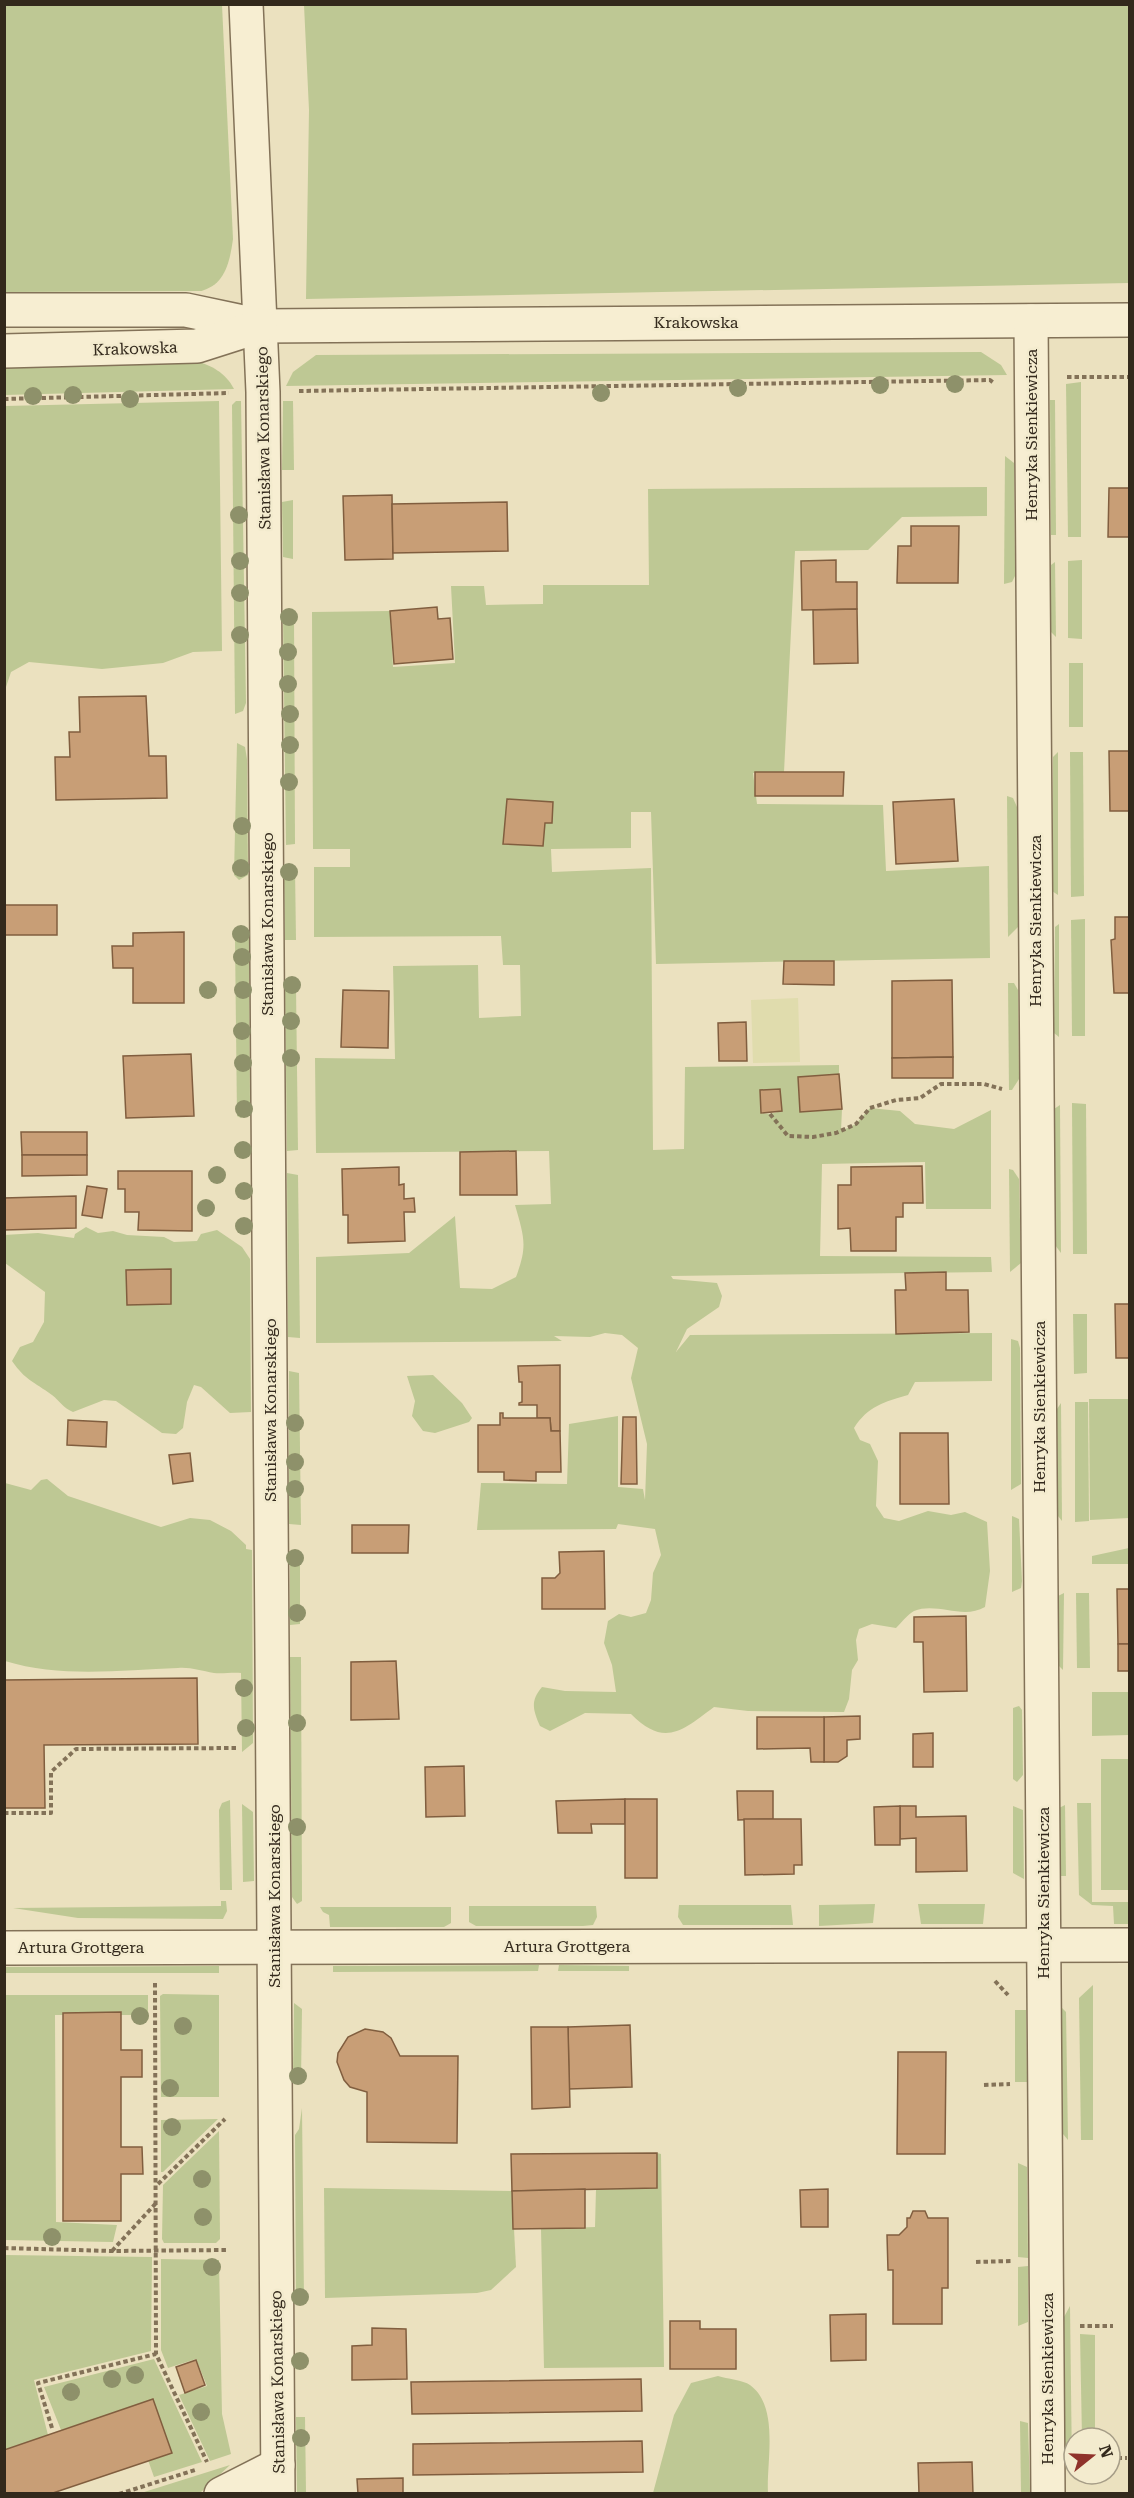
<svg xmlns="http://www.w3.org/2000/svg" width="1134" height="2498" font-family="'Roboto Serif',serif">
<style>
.farmland{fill:#e0dcad}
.green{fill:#bec894;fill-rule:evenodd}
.building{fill:#c89e76;stroke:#815e3f;stroke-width:1.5}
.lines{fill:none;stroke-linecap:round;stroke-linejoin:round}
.minor-casing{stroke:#837258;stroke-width:36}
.path{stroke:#837258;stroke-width:4;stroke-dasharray:4.5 3;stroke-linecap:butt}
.minor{stroke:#f7eed2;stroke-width:33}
.tree{fill:#8e916a}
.labels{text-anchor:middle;stroke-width:5;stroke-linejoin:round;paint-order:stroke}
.street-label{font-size:16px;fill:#33291c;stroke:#f3ebce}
</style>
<rect width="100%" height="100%" fill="#ebe1bf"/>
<polygon class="farmland" points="798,998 800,1062 753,1063 751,1000"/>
<g class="green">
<path d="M4 5H222L233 239C230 261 225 286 200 291L5 292Z"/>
<polygon points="304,5 1129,5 1129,283 306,299 309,110"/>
<polygon points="981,352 1001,365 1007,375 286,386 293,372 316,355"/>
<path d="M194 360C212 366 225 372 234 389L5 395 4 363Z"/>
<polygon points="1081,382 1081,537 1068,537 1066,384"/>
<polygon points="1050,400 1055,400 1056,535 1051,535"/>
<polygon points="219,401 222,651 193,652 163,663 102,669 29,662 11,672 5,690 5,406"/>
<polygon points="236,401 241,401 246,703 243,711 235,714 232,405"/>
<polygon points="283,401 293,401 294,470 282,470"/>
<polygon points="1005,456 1014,463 1015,576 1012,582 1004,584"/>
<path d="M987 487V516L902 517 868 550 795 551 784 772 753 773 757 804 883 805 886 871 989 866 990 958 656 964 651 812H631V848L551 849 552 872 651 868 653 1150 684 1149 685 1067 839 1065V1074L798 1077 800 1112 842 1109 841 1131 856 1124 870 1108 900 1111 915 1124 954 1129 991 1110V1209H926L925 1162 822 1164 820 1256 991 1257 992 1272 671 1276 673 1279 717 1283 722 1296 719 1307 687 1329 676 1352 690 1335 992 1333V1381L915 1382 908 1395C884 1402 868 1406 854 1428L860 1440 870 1444 878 1461 876 1506 884 1518 899 1521 928 1511 951 1515 965 1512 987 1522 990 1571 985 1607C963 1620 937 1602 914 1611 908 1614 901 1623 896 1628L872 1624 859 1629 856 1640 858 1660 852 1670 849 1699 844 1712 748 1711 714 1707C681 1732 664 1747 631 1714L585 1713 550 1731 540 1726C533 1710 530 1701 542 1687L565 1691 616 1692 612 1665 604 1643 608 1621 619 1614 631 1617 646 1613 651 1600 653 1573 661 1555 655 1529 618 1524 616 1529 477 1530 481 1483 567 1484 569 1424 618 1416V1487L643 1489 645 1500 647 1444 631 1378 638 1348 622 1335 605 1333 590 1337 554 1336 562 1341 316 1343V1257L409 1253 455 1216 460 1288 492 1289 516 1277C528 1245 524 1237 515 1205L551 1204 549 1151 316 1153 315 1058 395 1059 393 966 478 965 479 1018 521 1016 520 965H503L501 936 314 937V867H350V849H313L312 612 390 611 393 667 455 663 451 586H484L486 605 543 604V585H649L648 489ZM780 1089 782 1111 770 1114 761 1113 760 1091Z"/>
<polygon points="293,500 293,559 283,557 282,502"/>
<polygon points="1082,560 1082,639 1068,638 1068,561"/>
<polygon points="1055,562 1056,637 1051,632 1051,565"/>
<polygon points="283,616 294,616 295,844 286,845"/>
<rect x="1069" y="663" width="14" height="64"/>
<polygon points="237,743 245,747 247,759 248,875 239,880 234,875"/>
<polygon points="1058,752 1058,895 1052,891 1053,757"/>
<polygon points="1070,752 1083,752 1084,896 1071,897"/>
<polygon points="1007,796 1013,798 1017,807 1018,927 1008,937"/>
<polygon points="284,869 295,869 296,940 285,940"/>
<polygon points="1085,919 1085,1036 1072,1036 1071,920"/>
<polygon points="1059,924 1059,1037 1054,1033 1055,927"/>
<polygon points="243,930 248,931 249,938 250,1111 241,1118 237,1116 235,940 237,934"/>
<polygon points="1008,983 1014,983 1018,990 1019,1079 1012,1090 1009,1090"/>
<polygon points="285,987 296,987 298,1150 287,1151"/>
<polygon points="1072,1103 1086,1104 1087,1254 1073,1254"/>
<polygon points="1060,1105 1061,1253 1055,1245 1054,1109"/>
<polygon points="1009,1169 1013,1170 1019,1179 1021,1263 1010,1272"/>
<polygon points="287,1173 298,1175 300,1338 288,1337"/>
<path d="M86 1227 98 1233 113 1231 127 1235 164 1237 174 1242 197 1241 201 1234 217 1230 242 1247 250 1259 251 1412 230 1413 201 1387 194 1385 187 1402 183 1428 176 1434 162 1433 116 1401 104 1400 73 1412C63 1408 60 1401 52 1395 33 1381 26 1381 12 1361L20 1347 33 1342 44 1322 45 1292 5 1263 4 1235 38 1233 74 1238 75 1234Z"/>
<polygon points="1073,1314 1087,1314 1087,1373 1074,1374"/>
<polygon points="1011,1339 1018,1341 1020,1348 1021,1484 1011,1490"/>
<polygon points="289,1371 299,1373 301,1525 289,1524"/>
<polygon points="433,1375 462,1403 472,1418 469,1422 435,1433 423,1431 412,1416 415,1401 407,1376"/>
<polygon points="1089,1399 1129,1399 1129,1518 1090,1520"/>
<polygon points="1075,1402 1088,1402 1089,1521 1075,1522"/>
<polygon points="1061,1403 1062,1521 1058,1516 1057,1409"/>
<path d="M47 1479 68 1496 161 1527 190 1518 210 1520 231 1531 246 1545V1549L252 1550 253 1743 242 1752 241 1673C233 1672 222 1674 214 1673 201 1671 191 1667 178 1668 121 1670 60 1678 5 1661V1483L31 1490 41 1480Z"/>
<polygon points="1012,1516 1019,1519 1022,1581 1021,1588 1012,1592"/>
<polygon points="1129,1548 1129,1564 1092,1564 1092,1556"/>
<polygon points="290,1553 300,1553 300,1624 290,1625"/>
<polygon points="1064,1593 1063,1670 1059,1666 1058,1596"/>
<polygon points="1076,1593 1089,1593 1090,1668 1077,1668"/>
<polygon points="290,1657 301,1657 302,1901 297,1904 292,1897"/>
<polygon points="1092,1692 1129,1692 1129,1735 1092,1736"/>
<polygon points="1019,1706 1022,1710 1023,1775 1017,1782 1013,1779 1013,1708"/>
<rect x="1101" y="1759" width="28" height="131"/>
<polygon points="230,1800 232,1890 220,1890 219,1810 222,1803"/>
<polygon points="1077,1803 1091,1803 1092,1902 1129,1902 1129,1924 1114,1924 1113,1906 1092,1905 1079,1895"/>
<polygon points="242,1804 253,1812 254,1881 243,1882"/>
<polygon points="1065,1805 1066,1876 1059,1876 1059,1808"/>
<polygon points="1013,1806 1023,1810 1024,1879 1013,1873"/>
<polygon points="221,1901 226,1901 227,1911 223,1919 78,1918 13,1908 221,1906"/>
<polygon points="875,1904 873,1923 819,1926 819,1905"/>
<polygon points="918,1904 985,1904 983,1924 921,1924"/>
<polygon points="679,1905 791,1905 793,1925 683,1925 678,1917"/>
<polygon points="469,1906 596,1906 597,1917 593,1925 583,1926 476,1926 469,1922"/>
<polygon points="320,1907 451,1907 451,1923 444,1927 330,1927 329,1915 323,1912"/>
<polygon points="539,1965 538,1971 333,1972 333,1966"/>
<polygon points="559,1965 629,1966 629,1971 558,1971"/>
<polygon points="219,1966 219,1973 4,1973 5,1967"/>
<polygon points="1093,1985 1093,2140 1081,2140 1079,1998"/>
<polygon points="163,1994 219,1995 219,2097 161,2097 160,1996"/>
<polygon points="5,1995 148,1995 148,2015 55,2015 56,2222 117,2225 113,2242 5,2240"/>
<polygon points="294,2003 302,2009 301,2081 293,2078"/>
<polygon points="1061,2007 1066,2012 1068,2140 1063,2134"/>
<polygon points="1015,2010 1026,2010 1027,2082 1015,2082"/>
<polygon points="302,2108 304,2299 296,2299 295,2135 299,2129"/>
<polygon points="218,2119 163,2172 161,2172 161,2120"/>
<polygon points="219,2131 220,2239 216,2243 164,2243 162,2239 163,2185"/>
<polygon points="657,2153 661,2154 664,2367 544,2368 541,2229 595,2227 596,2189 657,2188"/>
<polygon points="1018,2163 1027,2167 1028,2258 1018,2257"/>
<polygon points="324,2188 512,2191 516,2267 491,2290 477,2293 325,2298"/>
<polygon points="5,2255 152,2257 151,2351 34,2380 48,2435 5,2450"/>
<polygon points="161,2259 219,2260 222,2414 231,2454 210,2461 179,2395 207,2386 196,2359 168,2368 161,2350"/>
<polygon points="1028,2266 1028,2322 1018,2326 1018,2267"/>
<polygon points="1070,2306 1072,2470 1067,2467 1065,2458 1064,2317"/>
<polygon points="1080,2334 1095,2335 1095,2438 1082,2438"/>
<polygon points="154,2359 202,2462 154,2477 148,2460 171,2453 153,2400 61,2430 44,2387"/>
<path d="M718 2376C727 2379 743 2380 750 2385 780 2407 766 2463 768 2493H653L674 2415 691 2383Z"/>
<polygon points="296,2417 305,2417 306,2493 297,2493"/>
<polygon points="1020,2421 1028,2423 1030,2493 1021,2493"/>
<polygon points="230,2465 200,2493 141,2493"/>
</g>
<g class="building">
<polygon points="1109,488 1130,488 1130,537 1108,537"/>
<polygon points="392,495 393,559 345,560 343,496"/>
<polygon points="507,502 508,551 393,553 392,504"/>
<polygon points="911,526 959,526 958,583 897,583 898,546 911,546"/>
<polygon points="836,560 836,582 857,582 857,609 802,610 801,561"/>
<polygon points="437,607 438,619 450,618 453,659 394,664 390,611"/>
<polygon points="857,609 858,663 814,664 813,610"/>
<polygon points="146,696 149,756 166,756 167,798 56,800 55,757 70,757 69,732 80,732 79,697"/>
<polygon points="1109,751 1130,751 1130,811 1110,811"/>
<polygon points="755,772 844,772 843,796 755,796"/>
<polygon points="507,799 553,802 552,823 545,823 543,846 503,844"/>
<polygon points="954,799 958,861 896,864 893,802"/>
<rect x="4" y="905" width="53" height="30"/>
<polygon points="1115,917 1130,917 1130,993 1114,993 1111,940 1115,939"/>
<polygon points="184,932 184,1003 133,1003 133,968 113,968 112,946 133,946 133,933"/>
<polygon points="784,961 834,961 834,985 783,984"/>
<polygon points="952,980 953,1057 892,1058 892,981"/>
<polygon points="343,990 389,991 388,1048 341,1047"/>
<polygon points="746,1022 747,1061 719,1061 718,1023"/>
<polygon points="191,1054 194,1116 126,1118 123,1056"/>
<polygon points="953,1057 953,1078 892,1078 892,1058"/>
<polygon points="839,1074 842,1109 800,1112 798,1077"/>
<polygon points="780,1089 782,1111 761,1113 760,1090"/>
<polygon points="21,1132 87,1132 87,1155 22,1155"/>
<polygon points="516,1151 517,1195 460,1195 460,1152"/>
<polygon points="22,1155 87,1155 87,1175 22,1176"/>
<polygon points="922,1166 923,1203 903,1203 903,1217 896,1217 896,1251 851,1251 850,1228 838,1229 838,1185 851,1185 851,1167"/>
<polygon points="399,1167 399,1185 404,1184 404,1199 414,1198 415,1212 404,1212 405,1241 348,1243 348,1215 343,1215 342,1169"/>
<polygon points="118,1171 192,1171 192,1231 138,1230 139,1212 125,1212 125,1189 118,1189"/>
<polygon points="87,1186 107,1189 102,1218 82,1215"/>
<polygon points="76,1196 76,1228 4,1230 4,1198"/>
<polygon points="171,1269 171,1304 127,1305 126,1270"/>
<polygon points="946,1272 946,1290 968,1290 969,1332 896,1334 895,1290 906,1290 905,1273"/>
<polygon points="1115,1304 1130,1304 1130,1358 1116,1358"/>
<polygon points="560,1365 560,1431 551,1431 550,1418 537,1418 537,1405 519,1405 519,1403 522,1402 522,1382 519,1382 518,1366"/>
<polygon points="500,1413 503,1413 503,1418 550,1418 551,1431 560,1431 561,1472 536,1472 536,1481 504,1480 504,1472 478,1472 478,1425 500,1425"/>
<polygon points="623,1417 636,1417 637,1484 621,1484"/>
<polygon points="68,1420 107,1422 106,1447 67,1445"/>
<polygon points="900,1433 948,1433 949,1504 900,1504"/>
<polygon points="190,1453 193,1481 173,1484 169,1455"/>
<polygon points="352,1525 409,1525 408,1553 352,1553"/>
<polygon points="604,1551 605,1609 542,1609 542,1578 555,1578 560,1573 559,1552"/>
<polygon points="1117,1589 1130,1589 1130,1644 1118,1644"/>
<polygon points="966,1616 967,1691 924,1692 923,1642 914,1642 914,1617"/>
<rect x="1118" y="1644" width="12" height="27"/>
<polygon points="396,1661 399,1719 351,1720 351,1662"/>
<polygon points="197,1678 198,1744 44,1745 45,1808 4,1808 4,1680"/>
<polygon points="860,1716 860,1739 847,1740 847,1756 838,1762 824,1762 824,1717"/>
<polygon points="757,1717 824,1717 824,1762 811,1762 810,1748 757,1749"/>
<polygon points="933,1733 933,1767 913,1767 913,1734"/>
<polygon points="464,1766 465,1816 426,1817 425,1767"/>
<polygon points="737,1791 773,1791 773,1819 738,1820"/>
<polygon points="625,1799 625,1824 591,1824 592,1833 558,1833 556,1801"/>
<rect x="625" y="1799" width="32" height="79"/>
<polygon points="900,1806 916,1806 916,1817 966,1816 967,1871 916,1872 916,1838 900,1839"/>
<polygon points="900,1806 900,1845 875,1845 874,1807"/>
<polygon points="744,1819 801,1819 802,1865 794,1865 794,1874 745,1875"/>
<polygon points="121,2012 121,2050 142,2050 142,2077 121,2077 121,2147 142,2147 143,2174 121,2174 121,2221 63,2221 63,2013"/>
<polygon points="630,2025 632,2087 569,2089 568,2027"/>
<polygon points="531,2027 568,2027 570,2107 532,2109"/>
<polygon points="365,2029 383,2032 391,2038 400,2056 458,2056 457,2143 367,2142 367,2092 350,2087 344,2080 337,2062 338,2053 348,2037"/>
<polygon points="898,2052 946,2052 945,2154 897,2154"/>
<polygon points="657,2153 657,2188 512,2191 511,2154"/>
<polygon points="585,2189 585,2228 513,2229 512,2191"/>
<polygon points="828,2189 828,2227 801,2227 800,2190"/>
<polygon points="913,2211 925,2211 928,2218 948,2218 948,2288 942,2288 942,2324 893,2324 893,2270 888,2270 887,2235 899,2235 907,2227 907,2218 910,2218"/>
<polygon points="866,2314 866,2360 831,2361 830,2315"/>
<polygon points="670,2321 700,2321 700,2329 736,2329 736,2369 670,2369"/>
<polygon points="372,2328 406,2329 407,2379 352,2380 352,2346 372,2345"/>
<polygon points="196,2360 205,2385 185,2393 176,2367"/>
<polygon points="641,2379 642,2411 412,2414 411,2382"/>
<polygon points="153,2399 172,2453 50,2494 4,2494 4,2450"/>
<polygon points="642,2441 643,2472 413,2475 413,2444"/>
<polygon points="972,2462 973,2494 919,2494 918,2463"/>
<polygon points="403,2478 403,2494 358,2494 357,2479"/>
</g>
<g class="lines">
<g class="minor-casing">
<g id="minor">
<polyline points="246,4 263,392 278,2494"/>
<polyline points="4,310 186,310 262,326 1130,320"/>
<polyline points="1031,321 1048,2494"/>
<polyline points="4,351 197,346 260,326"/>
<polyline points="4,1948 1130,1945"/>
<polyline points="221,2494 278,2465"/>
</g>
</g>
<g class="path">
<polyline points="1067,377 1130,377"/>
<polyline points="299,391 990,380 995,384"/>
<polyline points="4,399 229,393"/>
<polyline points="770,1114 788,1136 813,1137 836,1133 856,1124 870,1108 896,1100 920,1098 941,1084 984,1084 1002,1089"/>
<polyline points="4,1813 51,1813 51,1772 76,1749 236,1748"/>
<polyline points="995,1981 1008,1995"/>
<polyline points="155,1983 156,2354 207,2462"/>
<polyline points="984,2085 1010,2084"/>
<polyline points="158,2184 225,2119"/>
<polyline points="4,2248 111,2251 226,2250"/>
<polyline points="112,2251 157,2202"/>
<polyline points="976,2262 1011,2261"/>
<polyline points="1080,2326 1113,2326"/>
<polyline points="52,2428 38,2383 156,2354"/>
<polyline points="1110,2458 1127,2458"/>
<polyline points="119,2494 195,2470"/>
</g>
<use href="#minor" class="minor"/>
</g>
<g class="tree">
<circle cx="955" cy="384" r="9"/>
<circle cx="880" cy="385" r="9"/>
<circle cx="738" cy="388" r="9"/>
<circle cx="601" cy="393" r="9"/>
<circle cx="73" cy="395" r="9"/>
<circle cx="33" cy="396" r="9"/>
<circle cx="130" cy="399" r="9"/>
<circle cx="239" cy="515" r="9"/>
<circle cx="240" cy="561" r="9"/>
<circle cx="240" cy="593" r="9"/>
<circle cx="289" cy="617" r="9"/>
<circle cx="240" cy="635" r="9"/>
<circle cx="288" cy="652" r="9"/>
<circle cx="288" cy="684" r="9"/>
<circle cx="290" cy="714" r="9"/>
<circle cx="290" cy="745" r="9"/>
<circle cx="289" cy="782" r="9"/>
<circle cx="242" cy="826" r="9"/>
<circle cx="241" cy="868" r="9"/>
<circle cx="289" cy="872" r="9"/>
<circle cx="241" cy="934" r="9"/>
<circle cx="242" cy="957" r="9"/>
<circle cx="292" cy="985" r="9"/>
<circle cx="208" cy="990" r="9"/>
<circle cx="243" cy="990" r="9"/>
<circle cx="291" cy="1021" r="9"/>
<circle cx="242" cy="1031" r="9"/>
<circle cx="291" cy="1058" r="9"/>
<circle cx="243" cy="1063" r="9"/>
<circle cx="244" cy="1109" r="9"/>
<circle cx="243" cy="1150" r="9"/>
<circle cx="217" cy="1175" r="9"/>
<circle cx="244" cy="1191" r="9"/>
<circle cx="206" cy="1208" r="9"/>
<circle cx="244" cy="1226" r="9"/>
<circle cx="295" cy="1423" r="9"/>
<circle cx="295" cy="1462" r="9"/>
<circle cx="295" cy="1489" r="9"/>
<circle cx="295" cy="1558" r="9"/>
<circle cx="297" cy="1613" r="9"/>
<circle cx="244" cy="1688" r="9"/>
<circle cx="297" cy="1723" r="9"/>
<circle cx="246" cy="1728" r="9"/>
<circle cx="297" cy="1827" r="9"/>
<circle cx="140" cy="2016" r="9"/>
<circle cx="183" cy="2026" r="9"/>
<circle cx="298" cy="2076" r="9"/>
<circle cx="170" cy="2088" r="9"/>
<circle cx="172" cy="2127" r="9"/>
<circle cx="202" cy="2179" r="9"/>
<circle cx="203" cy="2217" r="9"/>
<circle cx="52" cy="2237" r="9"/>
<circle cx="212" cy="2267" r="9"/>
<circle cx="300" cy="2297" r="9"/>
<circle cx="300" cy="2361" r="9"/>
<circle cx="135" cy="2375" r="9"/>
<circle cx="112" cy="2379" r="9"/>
<circle cx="71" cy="2392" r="9"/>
<circle cx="201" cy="2412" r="9"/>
<circle cx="301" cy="2438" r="9"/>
</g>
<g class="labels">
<g class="street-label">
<text x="696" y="328">Krakowska</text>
<text transform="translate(135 348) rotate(-2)" y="6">Krakowska</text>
<text transform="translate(1031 435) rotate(-90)" y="6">Henryka Sienkiewicza</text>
<text transform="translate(263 438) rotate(-91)" y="6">Stanisława Konarskiego</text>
<text transform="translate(1035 921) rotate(-90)" y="6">Henryka Sienkiewicza</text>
<text transform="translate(267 924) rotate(-90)" y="6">Stanisława Konarskiego</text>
<text transform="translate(1039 1407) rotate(-90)" y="6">Henryka Sienkiewicza</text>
<text transform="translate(270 1410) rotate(-90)" y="6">Stanisława Konarskiego</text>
<text transform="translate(1043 1893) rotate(-90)" y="6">Henryka Sienkiewicza</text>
<text transform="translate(274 1896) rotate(-90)" y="6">Stanisława Konarskiego</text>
<text x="567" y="1952">Artura Grottgera</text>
<text x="81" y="1953">Artura Grottgera</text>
<text transform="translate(1047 2379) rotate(-90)" y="6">Henryka Sienkiewicza</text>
<text transform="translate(277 2382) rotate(-91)" y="6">Stanisława Konarskiego</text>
</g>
</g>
<rect width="1134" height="2498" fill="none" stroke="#33291c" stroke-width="12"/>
<g transform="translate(1092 2456) rotate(72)"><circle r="28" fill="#f3ebce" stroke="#a69d87" stroke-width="1.5"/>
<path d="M0-4.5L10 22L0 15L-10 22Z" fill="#8f322b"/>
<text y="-9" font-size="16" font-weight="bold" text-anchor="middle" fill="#33291c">N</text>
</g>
</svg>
